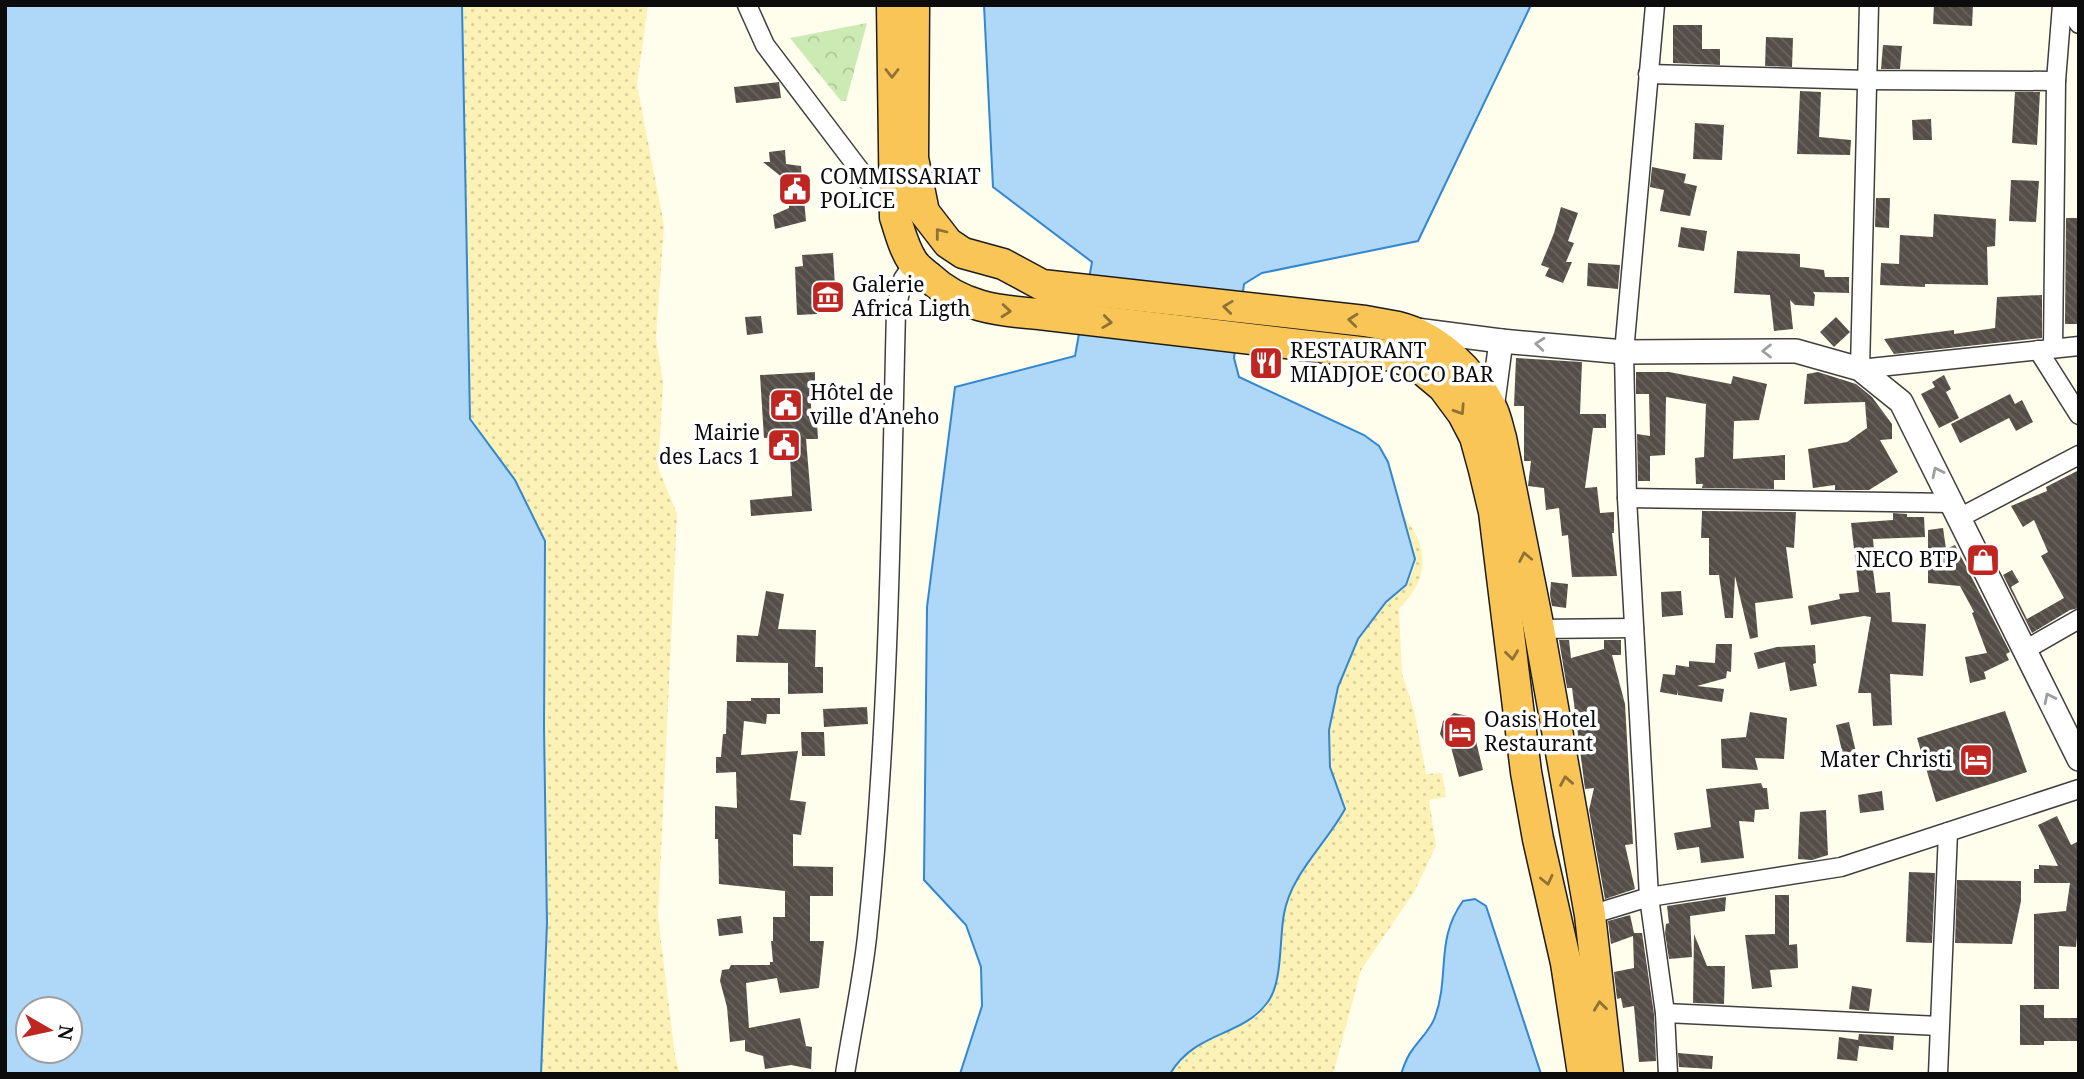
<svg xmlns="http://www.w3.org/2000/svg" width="2084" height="1079" font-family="'Noto Serif',serif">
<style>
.sand{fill:url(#sand-dots)}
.park{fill:url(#park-crowns)}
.water{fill:#aed7f8;stroke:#3387d1;stroke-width:2;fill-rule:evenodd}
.building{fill:url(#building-back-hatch)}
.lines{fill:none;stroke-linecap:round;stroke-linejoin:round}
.minor-casing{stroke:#3f3f3f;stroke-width:21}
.tertiary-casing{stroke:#3f3f3f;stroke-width:26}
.trunk-casing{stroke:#1d1d1d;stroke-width:33}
.minor{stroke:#fff;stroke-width:18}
.tertiary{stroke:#fff;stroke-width:23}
.trunk{stroke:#fac557;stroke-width:30}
.oneway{stroke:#8f7235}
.oneway2{stroke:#9e9e9e}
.labels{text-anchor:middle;stroke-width:7;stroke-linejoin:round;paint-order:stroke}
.poi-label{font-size:21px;fill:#0c0c0c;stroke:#fff;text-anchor:start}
</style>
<defs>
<pattern id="sand-dots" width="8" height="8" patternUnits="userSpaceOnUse" patternTransform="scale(1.75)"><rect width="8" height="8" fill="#fcf2b6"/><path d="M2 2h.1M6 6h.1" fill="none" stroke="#d7ce9b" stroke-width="1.8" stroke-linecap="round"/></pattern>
<pattern id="park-crowns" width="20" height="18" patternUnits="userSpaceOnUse" patternTransform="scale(1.75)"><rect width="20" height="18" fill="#cceab4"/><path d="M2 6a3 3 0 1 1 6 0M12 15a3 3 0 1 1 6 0" fill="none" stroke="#aec89a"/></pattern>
<pattern id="building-back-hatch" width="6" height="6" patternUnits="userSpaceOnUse" patternTransform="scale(1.75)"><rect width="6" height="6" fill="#554e48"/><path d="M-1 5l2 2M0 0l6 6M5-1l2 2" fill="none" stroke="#68635e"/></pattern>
</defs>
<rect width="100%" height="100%" fill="#fffdeb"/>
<g class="sand">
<polygon points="462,5 648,5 637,85 664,225 656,338 663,384 658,467 677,514 658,916 675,1056 680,1074 541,1074 547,923 544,727 545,542 515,480 470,419"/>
<path d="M1402 513C1429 548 1431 576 1399 609L1402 674 1414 710 1426 774 1442 773 1446 797 1429 800 1436 846 1414 892 1361 970 1333 1074H1170L1176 1064 1193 1046 1244 1022 1276 980 1280 933 1289 893 1345 809C1341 795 1334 782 1331 768 1318 718 1352 640 1385 603 1397 589 1414 582 1415 560 1415 546 1406 527 1402 513Z"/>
</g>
<polygon class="park" points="867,23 846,101 841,101 790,38"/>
<g class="water">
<path d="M5 5H462L470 419 515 480 545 541 544 727 547 923 541 1074H5ZM28 1009H70V1051H28Z"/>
<path d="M984 5H1531L1418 241 1262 273 1244 284 1234 358 1239 377 1364 435 1379 446 1388 462 1415 559 1406 585 1386 602 1358 639 1338 687 1329 730 1330 767 1345 809C1326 844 1291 874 1284 914 1279 940 1283 983 1267 1003 1242 1037 1195 1031 1170 1074H960L982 1006 981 967 966 925 924 880 927 607 955 387 1075 356 1092 262 993 187Z"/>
<path d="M1475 899 1486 906 1541 1074H1401C1404 1065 1407 1056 1413 1049 1420 1039 1431 1029 1435 1017 1450 976 1435 939 1463 901Z"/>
</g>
<g class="building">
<polygon points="1934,5 1973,5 1972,26 1933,24"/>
<polygon points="1673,25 1702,25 1702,49 1720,49 1720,65 1673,63"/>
<polygon points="1766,37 1793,38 1792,67 1765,66"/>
<polygon points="1883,45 1902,46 1900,69 1881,69"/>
<polygon points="779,82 781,98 736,103 734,87"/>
<polygon points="1800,91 1821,92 1819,137 1851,140 1850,155 1797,154"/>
<polygon points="2015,92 2040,92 2037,145 2012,143"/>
<polygon points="1931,119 1932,140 1913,140 1912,120"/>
<polygon points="1695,123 1724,125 1722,160 1693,159"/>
<polygon points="785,150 786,164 801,166 806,221 775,229 773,215 789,208 788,182 763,162 770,162 769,152"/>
<polygon points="1652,167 1686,174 1684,183 1697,186 1690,216 1660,211 1664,190 1650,187"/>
<polygon points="2011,180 2039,181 2036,222 2009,221"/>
<polygon points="1876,198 1890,198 1889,228 1875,227"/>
<polygon points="1561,207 1578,213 1568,241 1574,243 1566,262 1572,262 1563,283 1545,276 1549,268 1541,265 1554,233"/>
<polygon points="1934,214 1996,219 1995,246 1987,247 1988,285 1925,284 1925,287 1880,285 1881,263 1899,264 1900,235 1933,237"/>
<polygon points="2066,218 2079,218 2079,324 2065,324"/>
<polygon points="1681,227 1707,231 1704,251 1678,247"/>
<polygon points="1737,251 1800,254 1800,267 1824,270 1825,277 1849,277 1849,293 1813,292 1815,295 1814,306 1795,305 1790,300 1793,329 1774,331 1770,295 1734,293"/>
<polygon points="833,253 836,302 816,303 817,314 797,315 795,267 803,266 802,255"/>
<polygon points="1588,263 1620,265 1618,289 1587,286"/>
<polygon points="2042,295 2042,338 1894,354 1884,339 1954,330 1954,334 1995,328 1997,297"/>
<polygon points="761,316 763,333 747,335 745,317"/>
<polygon points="1836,317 1850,332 1834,347 1820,332"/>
<polygon points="1516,358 1582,362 1580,414 1606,414 1606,428 1593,428 1585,488 1597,487 1600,513 1614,512 1614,533 1612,533 1617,576 1572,577 1568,535 1562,536 1559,508 1546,510 1544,488 1528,486 1531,461 1524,461 1524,406 1514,406"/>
<polygon points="815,372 815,387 810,387 812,423 817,422 818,439 806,439 812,511 751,516 750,500 792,496 789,436 764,438 760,375"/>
<polygon points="1636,372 1669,372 1731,384 1733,376 1767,384 1759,420 1734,421 1733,459 1785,455 1785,480 1774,480 1774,489 1702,488 1703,484 1696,484 1695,458 1704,457 1706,404 1666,397 1665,455 1650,456 1650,481 1638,481 1637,434 1650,436 1649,394 1636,394"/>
<polygon points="1818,372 1856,384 1872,397 1892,424 1892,439 1880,440 1898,472 1869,490 1835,490 1835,485 1813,488 1808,449 1847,442 1867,428 1865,402 1804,404 1807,374"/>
<polygon points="1944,375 1951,389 1946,392 1959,418 1939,428 1921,394 1935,387 1932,382"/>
<polygon points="2010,394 2015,404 2022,400 2033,422 2016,431 2009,418 1960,443 1951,424"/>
<polygon points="2079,470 2079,608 2070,610 2032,633 2003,575 2012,570 2019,582 2011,587 2027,619 2064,598 2041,556 2048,552 2034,520 2023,527 2011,506 2047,491 2046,487"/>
<polygon points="1702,511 1796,512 1794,548 1786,547 1793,598 1755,603 1758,637 1750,639 1735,576 1733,618 1725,618 1719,575 1709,575 1709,538 1701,538"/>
<polygon points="1893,513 1907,514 1907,517 1924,517 1925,537 1873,539 1875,562 1872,562 1876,593 1890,592 1892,622 1926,624 1923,676 1890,674 1892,725 1873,726 1871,693 1858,693 1871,617 1864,616 1811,625 1808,606 1840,599 1839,594 1859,592 1851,523 1893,520"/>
<polygon points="1943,528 1946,549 1955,545 2010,652 2006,654 2009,660 1984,672 1986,679 1970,683 1965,657 1987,653 1972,613 1974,612 1960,586 1928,583 1928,530"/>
<polygon points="1551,582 1568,584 1566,608 1552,606 1550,595"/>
<polygon points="766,591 784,594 778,629 816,630 815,667 823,667 823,693 788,694 788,663 736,662 737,635 758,636"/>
<polygon points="1681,591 1683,615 1662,617 1661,592"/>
<polygon points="1559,640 1569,640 1571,658 1604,649 1604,640 1621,640 1621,655 1612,655 1625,704 1633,844 1625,845 1635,889 1605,899 1589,810 1594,788 1585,789 1572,688 1567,688"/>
<polygon points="1716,644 1732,644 1731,672 1727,671 1726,678 1697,686 1724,689 1722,702 1678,695 1678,691 1677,695 1660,692 1663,674 1675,675 1676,665 1689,667 1689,661 1715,663"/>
<polygon points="1815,645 1816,663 1813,664 1817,686 1790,691 1785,662 1758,669 1754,653 1777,647"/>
<polygon points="751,698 780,698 780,714 767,714 766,724 744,721 741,755 798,751 790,800 806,802 801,835 793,834 793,866 833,867 833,896 810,896 810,941 824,941 819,988 780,993 777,978 746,983 749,1028 800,1018 806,1046 812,1047 811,1069 791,1065 765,1069 763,1056 745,1051 745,1040 730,1042 727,1007 720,981 722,970 729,969 731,965 770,965 770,962 773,962 771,941 773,941 773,917 785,917 785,891 719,884 718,839 715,839 715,806 737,808 736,772 716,773 716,757 721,757 723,734 726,734 727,701 751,701"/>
<polygon points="867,707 868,724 824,727 823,709"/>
<polygon points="2005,711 2027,772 1936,802 1917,738"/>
<polygon points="1750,712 1787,718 1784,759 1755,758 1758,770 1722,768 1721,739 1746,737"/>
<polygon points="1454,713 1468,716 1475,728 1474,733 1483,770 1459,777 1451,747 1447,746 1440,734 1443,721"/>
<polygon points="1849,722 1858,761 1845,764 1836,725"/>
<polygon points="801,732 824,732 825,756 802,756"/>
<polygon points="1761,783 1763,788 1767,788 1769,809 1755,810 1754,822 1739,821 1744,858 1701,863 1699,847 1677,850 1674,833 1711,827 1706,789"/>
<polygon points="1882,791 1884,810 1860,813 1858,795"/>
<polygon points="1826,810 1828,855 1812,860 1798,859 1800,812"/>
<polygon points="2057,816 2071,845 2079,841 2079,916 2076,947 2059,946 2059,989 2034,989 2034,914 2066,911 2070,883 2034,883 2034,869 2039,869 2039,865 2058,866 2038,825"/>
<polygon points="1909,872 1935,873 1932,943 1906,942"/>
<polygon points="1957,880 2021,881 2021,901 2012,944 1955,943"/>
<polygon points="1775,895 1789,895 1789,945 1797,944 1798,968 1770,970 1772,987 1752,989 1745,935 1775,934"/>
<polygon points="1726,897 1725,911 1690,916 1692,957 1669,959 1665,933 1666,924 1669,923 1667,906"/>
<polygon points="1630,915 1634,933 1642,933 1654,1014 1656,1061 1639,1062 1634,1006 1623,1008 1621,998 1617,999 1614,972 1634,968 1633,936 1611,944 1608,921"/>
<polygon points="741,916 743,933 719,936 717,919"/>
<polygon points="1694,934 1707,966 1725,966 1724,1004 1693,1003"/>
<polygon points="1852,986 1872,989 1869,1011 1849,1009"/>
<polygon points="2020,1005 2044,1005 2044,1018 2079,1018 2079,1041 2044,1041 2044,1045 2020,1045"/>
<polygon points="1859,1034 1894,1036 1893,1050 1859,1046 1857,1061 1837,1059 1839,1037 1858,1040"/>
<polygon points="1678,1053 1713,1056 1712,1069 1679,1067"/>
</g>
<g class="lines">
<g class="minor-casing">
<g id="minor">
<polyline points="747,5 765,45 893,214"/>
<polyline points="1655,5 1624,352 1627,498 1649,897 1665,1013 1668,1074"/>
<polyline points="1869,5 1860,369 2079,346"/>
<polyline points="2066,5 2079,24"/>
<polyline points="1648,74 1867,80 2056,81"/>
<polyline points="2053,348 2056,81 2062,5"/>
<polyline points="2038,350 2079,415"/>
<polyline points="1627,498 1951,503"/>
<polyline points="1959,518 2079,455"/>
<polyline points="1539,629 1634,628"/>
<polyline points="2025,650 2079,619"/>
<polyline points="1590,915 1649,897 1841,867 2079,789"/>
<polyline points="1665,1013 1939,1026"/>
<path d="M845 1074C852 1028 862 983 867 937 889 729 891 519 896 310L903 279 914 263"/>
<polyline points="1938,1074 1948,832"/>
</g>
</g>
<g class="tertiary-casing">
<g id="tertiary">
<polyline points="1416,330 1501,341 1624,352 1796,351 1860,369 1901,402 2079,759"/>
<polyline points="1492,409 1501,341"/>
</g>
</g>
<g class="trunk-casing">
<g id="trunk">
<path d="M892 5 895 217C900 232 904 249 913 262 917 268 924 273 929 277 961 307 998 311 1039 314L1395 356 1418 366 1443 387 1463 414 1475 437 1484 470 1494 512 1526 772 1538 839 1566 963 1583 1074"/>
<path d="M914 5 913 158 924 212 948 243 963 253 1003 264 1042 285 1365 321C1376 323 1387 325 1398 327 1438 337 1472 371 1491 407 1496 416 1498 428 1501 438L1539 629 1590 915 1608 1074"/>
</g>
</g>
<use href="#minor" class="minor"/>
<use href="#tertiary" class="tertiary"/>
<use href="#trunk" class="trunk"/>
</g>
<defs><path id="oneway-chevron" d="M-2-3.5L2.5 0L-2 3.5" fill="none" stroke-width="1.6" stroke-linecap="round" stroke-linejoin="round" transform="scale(1.75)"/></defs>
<g class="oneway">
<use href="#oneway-chevron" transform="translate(892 73) rotate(90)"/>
<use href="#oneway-chevron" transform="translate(940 233) rotate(-128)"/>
<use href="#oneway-chevron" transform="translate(1228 307) rotate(-173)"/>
<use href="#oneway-chevron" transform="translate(1006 311) rotate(5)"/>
<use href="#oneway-chevron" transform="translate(1353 320) rotate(-174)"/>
<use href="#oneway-chevron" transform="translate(1107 322) rotate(7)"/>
<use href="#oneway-chevron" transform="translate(1460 410) rotate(57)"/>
<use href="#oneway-chevron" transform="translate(1525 557) rotate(-101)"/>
<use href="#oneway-chevron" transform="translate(1512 655) rotate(83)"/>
<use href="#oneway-chevron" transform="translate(1566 781) rotate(-100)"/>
<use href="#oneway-chevron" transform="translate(1547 880) rotate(77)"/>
<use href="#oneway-chevron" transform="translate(1600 1006) rotate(-97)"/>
</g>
<g class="oneway2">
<use href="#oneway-chevron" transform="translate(1540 344) rotate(-175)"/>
<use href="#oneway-chevron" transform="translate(1767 351) rotate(180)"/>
<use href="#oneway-chevron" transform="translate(1937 472) rotate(-116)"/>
<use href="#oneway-chevron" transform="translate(2049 698) rotate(-116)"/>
</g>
<defs>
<g id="civic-square" transform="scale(1.75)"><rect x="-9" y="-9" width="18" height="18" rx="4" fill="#bf2521" stroke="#fff"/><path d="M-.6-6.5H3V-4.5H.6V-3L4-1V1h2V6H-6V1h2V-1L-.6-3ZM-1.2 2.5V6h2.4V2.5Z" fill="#fff"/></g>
<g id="museum-square" transform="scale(1.75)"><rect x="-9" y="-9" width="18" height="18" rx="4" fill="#bf2521" stroke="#fff"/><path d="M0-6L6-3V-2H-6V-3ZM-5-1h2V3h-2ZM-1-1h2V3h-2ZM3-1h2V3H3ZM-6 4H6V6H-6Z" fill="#fff"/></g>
<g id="restaurant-square" transform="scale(1.75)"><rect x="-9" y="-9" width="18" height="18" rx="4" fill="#bf2521" stroke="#fff"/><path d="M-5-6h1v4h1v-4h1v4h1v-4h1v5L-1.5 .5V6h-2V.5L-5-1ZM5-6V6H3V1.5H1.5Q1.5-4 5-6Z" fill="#fff"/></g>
<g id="shop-square" transform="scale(1.75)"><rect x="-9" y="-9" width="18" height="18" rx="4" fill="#bf2521" stroke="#fff"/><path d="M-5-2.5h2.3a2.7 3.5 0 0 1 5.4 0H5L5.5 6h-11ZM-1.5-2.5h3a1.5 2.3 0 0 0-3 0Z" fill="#fff"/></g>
<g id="hotel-square" transform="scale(1.75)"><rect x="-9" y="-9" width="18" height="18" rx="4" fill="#bf2521" stroke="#fff"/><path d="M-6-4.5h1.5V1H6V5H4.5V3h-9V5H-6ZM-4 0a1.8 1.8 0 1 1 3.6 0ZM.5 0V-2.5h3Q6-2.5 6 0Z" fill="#fff"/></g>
</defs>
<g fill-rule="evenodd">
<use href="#civic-square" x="795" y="189"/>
<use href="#museum-square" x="828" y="297"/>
<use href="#restaurant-square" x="1266" y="363"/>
<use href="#civic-square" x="786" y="405"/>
<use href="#civic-square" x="784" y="445"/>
<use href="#shop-square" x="1983" y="560"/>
<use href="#hotel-square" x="1460" y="732"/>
<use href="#hotel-square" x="1976" y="760"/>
</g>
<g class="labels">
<g class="poi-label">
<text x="820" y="184">COMMISSARIAT<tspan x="820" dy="24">POLICE</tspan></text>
<text x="852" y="292">Galerie<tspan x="852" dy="24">Africa Ligth</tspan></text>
<text x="1290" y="358">RESTAURANT<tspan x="1290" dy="24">MIADJOE COCO BAR</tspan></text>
<text x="810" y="400">Hôtel de<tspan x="810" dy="24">ville d'Aneho</tspan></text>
<text x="760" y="440" text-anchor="end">Mairie<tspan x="760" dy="24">des Lacs 1</tspan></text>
<text x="1958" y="567" text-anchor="end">NECO BTP</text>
<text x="1484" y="727">Oasis Hotel<tspan x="1484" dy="24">Restaurant</tspan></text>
<text x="1952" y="767" text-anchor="end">Mater Christi</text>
</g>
</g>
<rect width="2084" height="1079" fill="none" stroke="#0c0c0c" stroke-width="14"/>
<g transform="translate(49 1030) rotate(99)"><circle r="33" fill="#ffffff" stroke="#9e9e9e" stroke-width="2"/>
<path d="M0-5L12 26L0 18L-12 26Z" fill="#bf2521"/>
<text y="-10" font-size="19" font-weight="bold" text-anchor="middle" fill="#0c0c0c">N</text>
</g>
</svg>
